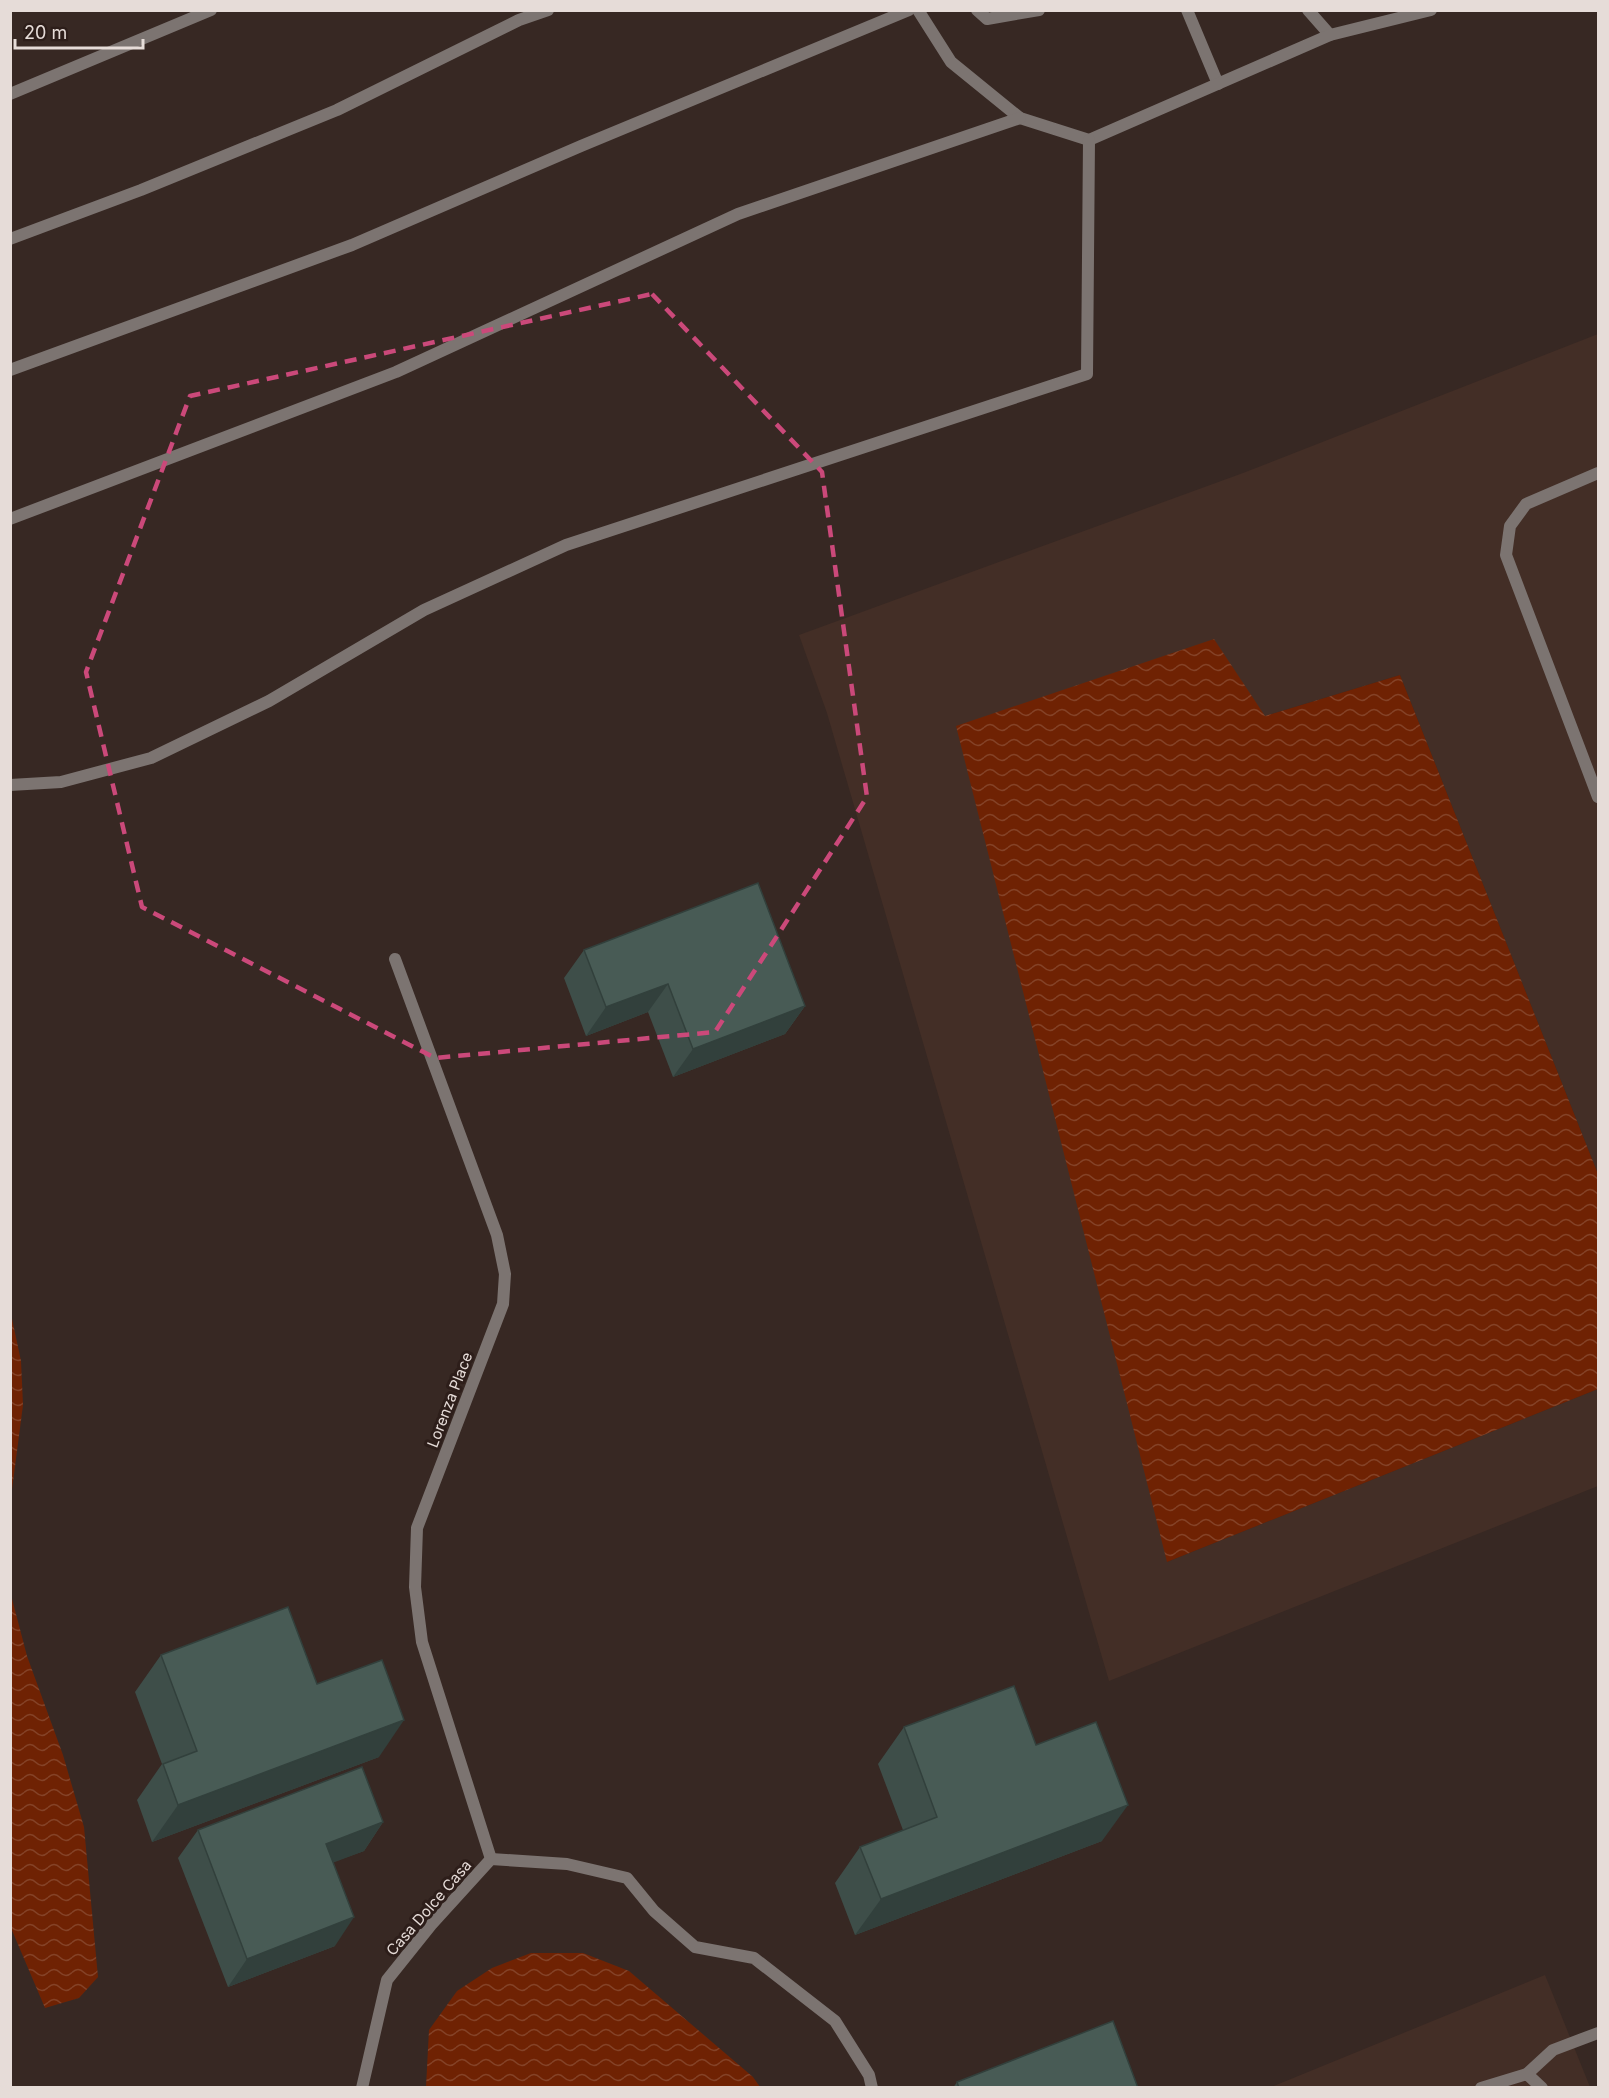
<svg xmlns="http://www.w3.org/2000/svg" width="1609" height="2098" font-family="Inter,sans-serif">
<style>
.built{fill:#432e26}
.water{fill:url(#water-waves)}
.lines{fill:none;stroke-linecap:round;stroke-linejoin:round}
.lane{stroke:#7c7471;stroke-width:12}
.street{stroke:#7c7471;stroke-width:12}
.wall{fill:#3e4e49}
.shaded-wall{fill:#32403c}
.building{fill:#485b55;stroke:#32403c;stroke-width:1.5}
.marked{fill:none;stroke:#cb497a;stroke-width:4.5;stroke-dasharray:12 8;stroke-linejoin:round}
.labels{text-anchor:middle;stroke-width:6;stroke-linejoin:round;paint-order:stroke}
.street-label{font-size:15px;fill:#e6dcd8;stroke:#2d1e1a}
</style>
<defs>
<pattern id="water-waves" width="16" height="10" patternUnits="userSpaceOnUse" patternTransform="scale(1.5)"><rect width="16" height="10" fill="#6f2203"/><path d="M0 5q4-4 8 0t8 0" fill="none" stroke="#844227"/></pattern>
</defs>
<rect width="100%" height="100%" fill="#372823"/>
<g class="built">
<polygon points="1598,334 1598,1174 1400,675 1265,716 1167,1562 1598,1389 1598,1486 1109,1681 827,713 799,635 1243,473"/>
<polygon points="1545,1975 1590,2087 1269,2088"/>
</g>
<g class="water">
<polygon points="1214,639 1265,716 1400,675 1598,1174 1598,1389 1167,1562 956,726"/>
<polygon points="11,1314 21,1361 23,1405 11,1497"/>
<polygon points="11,1595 27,1656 63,1755 84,1827 98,1977 79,1998 45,2008 11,1928"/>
<polygon points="531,1953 583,1953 629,1971 753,2077 760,2087 426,2087 429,2030 457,1991 492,1968"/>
</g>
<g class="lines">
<g class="lane">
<polyline points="977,10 987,19 1039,10"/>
<polyline points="1187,10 1218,84"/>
<polyline points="1308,10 1330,35"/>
<polyline points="1598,473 1526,504 1510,526 1506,555 1598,797"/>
<polyline points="1527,2074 1553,2050 1598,2033"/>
<polyline points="1481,2088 1527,2074 1542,2088"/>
</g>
<g class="street">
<polyline points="918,10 951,62 1020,118 1089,140 1330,35 1431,10"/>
<polyline points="10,94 211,10"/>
<polyline points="10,239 141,190 337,110 519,20 548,10"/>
<polyline points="10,370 352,245 581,146 909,10"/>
<polyline points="10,519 396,372 738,214 1020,118"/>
<polyline points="10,785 61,782 151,758 269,701 424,610 566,545 1087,374 1089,140"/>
<polyline points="395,959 497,1235 505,1274 503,1304 417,1528 415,1587 422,1642 491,1859"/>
<polyline points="362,2088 387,1980 431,1925 491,1859 567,1864 627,1878 654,1911 695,1947 754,1958 835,2021 869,2075 872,2088"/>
</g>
</g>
<g class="wall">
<polygon points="584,950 805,1006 785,1034 673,1077 648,1012 586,1036 564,978"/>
<polygon points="161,1655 317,1684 379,1757 152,1842 137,1800 162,1764 135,1692"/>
<polygon points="904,1727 1036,1745 1102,1841 855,1935 835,1883 860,1847 903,1830 878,1764"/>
<polygon points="383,1822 364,1851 333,1862 335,1946 228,1987 178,1858 198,1830"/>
<polygon points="957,2082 1138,2088 953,2088"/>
</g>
<g class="shaded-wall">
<polygon points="668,984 648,1012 586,1036 606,1007"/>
<polygon points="805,1006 785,1034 673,1077 693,1049"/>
<polygon points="404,1720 379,1757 152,1842 178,1805"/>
<polygon points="1128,1805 1102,1841 855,1935 881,1899"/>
<polygon points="383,1822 364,1851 306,1873 326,1844"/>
<polygon points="354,1917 335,1946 228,1987 247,1959"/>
</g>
<g class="building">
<polygon points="758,883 805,1006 693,1049 668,984 606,1007 584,950"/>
<polygon points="288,1607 317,1684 382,1660 404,1720 178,1805 163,1764 197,1751 161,1655"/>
<polygon points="1014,1686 1036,1745 1096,1722 1128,1805 881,1899 860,1847 937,1817 904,1727"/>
<polygon points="362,1767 383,1822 326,1844 354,1917 247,1959 198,1830"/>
<polygon points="1113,2021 1138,2088 959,2088 957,2082"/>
</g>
<path class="marked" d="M652 294 822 472 867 797 715 1032 435 1058 142 907 86 672 190 396Z"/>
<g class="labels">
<g class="street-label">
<text transform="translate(450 1400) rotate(-69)" y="5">Lorenza Place</text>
<text transform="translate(429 1908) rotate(-49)" y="5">Casa Dolce Casa</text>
</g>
</g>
<rect width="1609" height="2098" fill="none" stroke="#e6dcd8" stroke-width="24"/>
<path d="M15 39v9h128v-9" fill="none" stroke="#e6dcd8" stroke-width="3"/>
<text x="24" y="39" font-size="18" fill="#e6dcd8" stroke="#2d1e1a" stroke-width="4.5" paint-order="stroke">20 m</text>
</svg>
